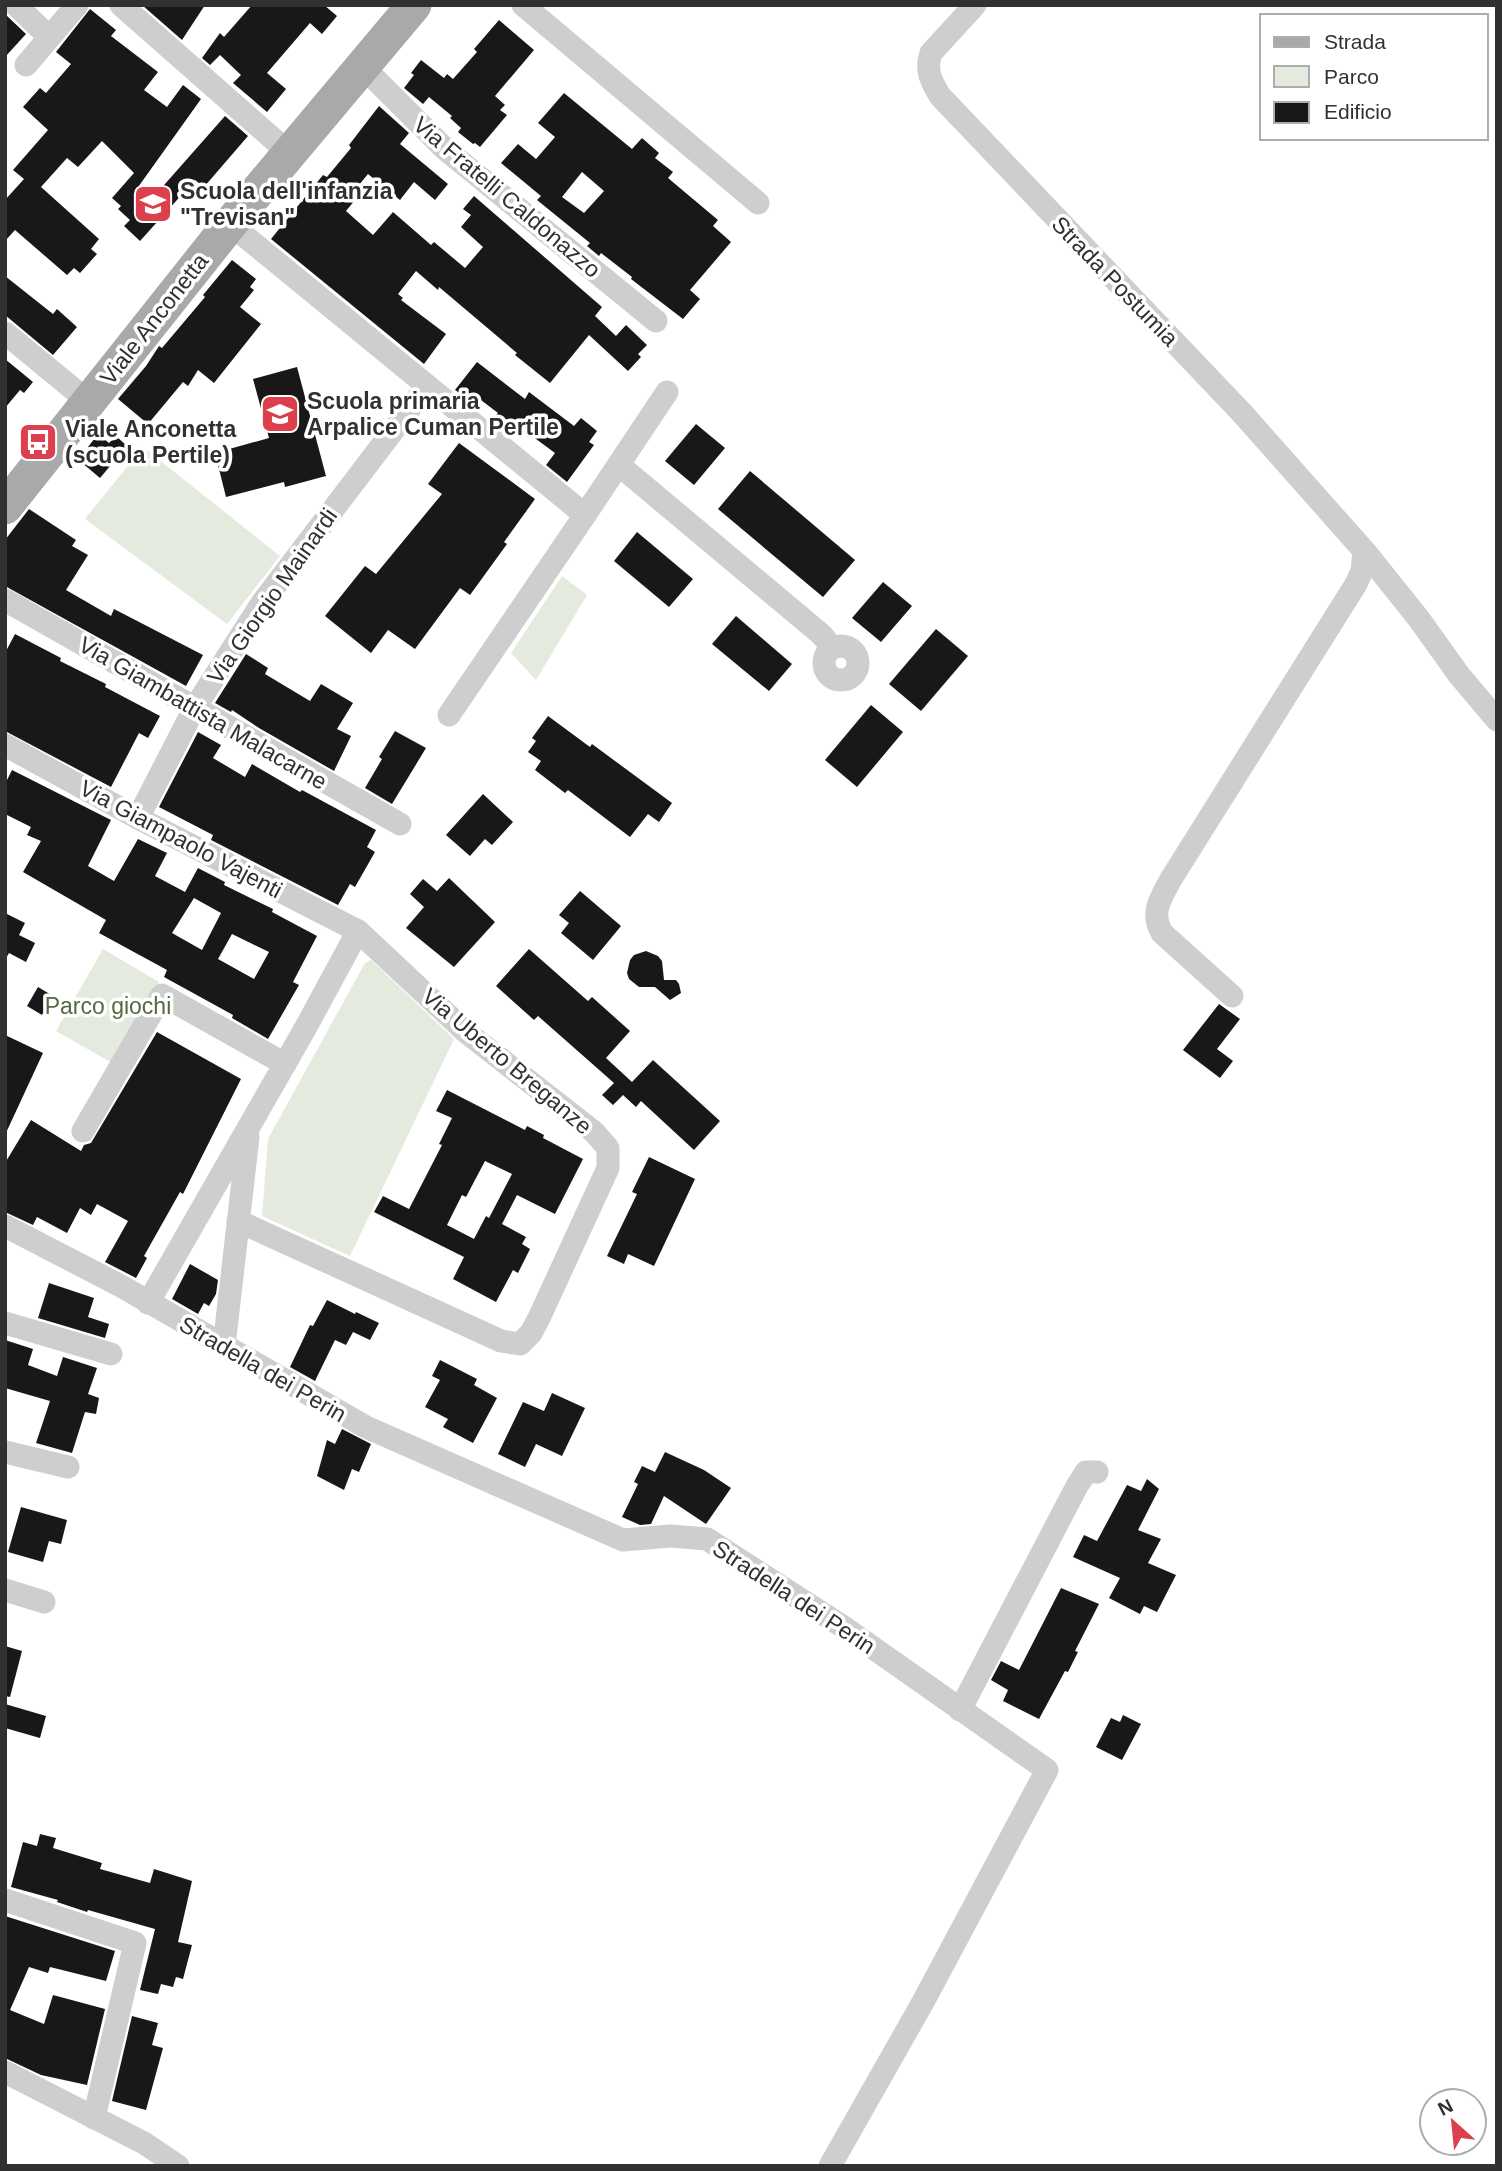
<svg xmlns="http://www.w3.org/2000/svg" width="1502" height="2171" font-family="Helvetica,sans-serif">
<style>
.green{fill:#e4eadd}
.building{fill:#181818;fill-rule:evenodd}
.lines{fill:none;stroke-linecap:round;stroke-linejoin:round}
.street{stroke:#cecece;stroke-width:23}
.primary{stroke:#a9a9a9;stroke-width:35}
.labels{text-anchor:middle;stroke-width:7;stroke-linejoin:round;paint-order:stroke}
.poi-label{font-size:23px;font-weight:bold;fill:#313131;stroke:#fff;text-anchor:start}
.street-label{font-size:23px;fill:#313131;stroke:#fff}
.park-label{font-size:23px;fill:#546a40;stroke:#fff}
</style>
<rect width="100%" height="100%" fill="#fff"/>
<g class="green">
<polygon points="143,447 280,556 227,624 85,519"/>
<polygon points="562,576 587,595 536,680 511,653"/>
<polygon points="103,949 159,982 112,1063 56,1031"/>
<polygon points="371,960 454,1039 350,1256 262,1216 268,1139 365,963"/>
</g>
<g class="building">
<polygon points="142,5 205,5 182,40"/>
<polygon points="252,5 324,5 337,16 322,34 310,23 267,73 286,89 267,112 233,83 241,75 220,55 210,65 202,58 220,33 224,37"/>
<polygon points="90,9 116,30 111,36 158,72 144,90 167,107 183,85 201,99 136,190 150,201 225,116 248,136 204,187 195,180 140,241 124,226 130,220 118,209 121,206 112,198 134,173 102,141 78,167 67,158 41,187 99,239 91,249 97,254 80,273 74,268 67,275 15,230 5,241 5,200 24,179 13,170 48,130 23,107 40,88 46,93 71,64 56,52"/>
<polygon points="5,14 26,34 5,57"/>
<polygon points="499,20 534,50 495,96 505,105 500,110 507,115 480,147 475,143 473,144 458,132 461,128 450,118 452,116 429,97 423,104 404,88 414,75 411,73 421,60 444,78 447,74 453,79 477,52 474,49"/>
<path d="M564 93 632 149 642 138 659 153 655 158 673 172 668 178 718 220 713 226 731 242 690 290 700 299 683 319 631 279 632 277 601 253 599 256 587 246 590 243 537 200 541 196 501 163 518 144 536 159 555 137 538 123ZM582 172 604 191 584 213 562 197Z"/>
<polygon points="379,106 409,133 400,144 448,184 435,200 414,182 400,200 368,174 350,196 355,200 346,211 373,235 393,212 431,245 434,242 465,268 483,247 461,227 471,215 463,209 474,196 602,307 595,316 616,336 626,325 647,345 638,354 641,357 628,371 589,335 550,383 515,355 517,353 439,287 438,290 416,271 398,294 403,298 401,300 446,334 424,364 271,239 323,175 327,177 351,148 349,145"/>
<polygon points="232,260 256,279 250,287 254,290 240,307 261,324 214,383 198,370 188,386 183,382 148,424 118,399 146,366 159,346 162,348 205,297 203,295"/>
<polygon points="5,276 53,314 57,309 77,327 53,355 5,315"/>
<polygon points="5,359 33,382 24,393 20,390 5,408"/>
<polygon points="477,362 525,399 529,392 574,426 581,418 597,431 589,442 594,445 567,482 546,465 555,453 513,422 505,431 491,420 498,413 473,394 469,399 455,390"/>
<polygon points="297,367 326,476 285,487 284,482 226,497 215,453 269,438 253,379"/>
<polygon points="696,424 725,448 694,485 665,461"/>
<polygon points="98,434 109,443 116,436 127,446 100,478 81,462 91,450 88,447"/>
<polygon points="459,443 535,499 504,542 507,544 470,595 460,588 415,649 388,630 371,653 325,616 365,566 376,574 442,494 428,484"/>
<polygon points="750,471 855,560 823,597 718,509"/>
<polygon points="29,509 76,540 72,546 88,555 66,590 111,616 114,609 203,655 186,686 5,586 5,540"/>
<polygon points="637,532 693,579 669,607 614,561"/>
<polygon points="883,582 912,606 881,642 852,618"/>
<polygon points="736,616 792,664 769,691 712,644"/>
<polygon points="936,629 968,656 921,711 889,684"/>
<polygon points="15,634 61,658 60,661 106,684 105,687 160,716 148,738 139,733 111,787 5,731 5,653"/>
<polygon points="246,654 268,668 265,674 310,701 321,684 353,703 337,729 351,736 334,771 259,728 232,710 231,712 215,703"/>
<polygon points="871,705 903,732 857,787 825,760"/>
<polygon points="548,716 590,747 592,744 672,803 659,822 648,814 630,837 568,790 565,793 535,770 541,761 528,752 536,741 532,738"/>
<polygon points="395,731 426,748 392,804 365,788 382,759 379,757"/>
<polygon points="198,732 221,745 213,758 245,777 252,764 300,792 302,790 376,830 367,847 375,852 355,887 350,884 338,905 211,840 213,835 159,807"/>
<path d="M12 770 111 820 88 866 114 881 138 839 167 853 155 876 185 892 198 868 225 882 224 885 273 909 272 912 317 936 293 982 299 985 268 1039 232 1018 233 1015 164 977 167 970 99 933 106 920 23 872 41 841 27 835 31 827 5 814V784ZM194 898 221 913 202 950 172 933ZM232 934 269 952 254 979 218 959Z"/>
<polygon points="483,794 513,822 492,845 485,839 470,856 446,835"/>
<polygon points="449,878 495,922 454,967 406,928 424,907 410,894 423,879 437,891"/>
<polygon points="580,891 621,926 593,960 561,933 569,923 559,915"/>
<polygon points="5,913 25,923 19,935 35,943 26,962 9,953 5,960"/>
<polygon points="529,949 588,1001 592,997 630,1031 606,1058 632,1082 653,1060 720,1121 694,1150 641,1101 636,1107 623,1095 613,1105 602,1095 614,1083 538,1016 534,1020 496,986"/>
<polygon points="646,951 658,956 662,961 664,980 676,980 679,984 681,993 670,1000 655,987 639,987 629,979 627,973 630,960 634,955"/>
<polygon points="38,987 53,996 42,1015 27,1006"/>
<polygon points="1219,1004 1240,1019 1217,1049 1233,1061 1220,1078 1183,1050"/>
<polygon points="157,1032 241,1079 183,1194 180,1192 144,1256 147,1258 136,1278 105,1262 128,1221 97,1204 91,1215 80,1208 67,1233 37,1217 33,1225 5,1212 5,1163 31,1120 81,1151 84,1145 91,1143"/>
<polygon points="5,1035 43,1053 5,1135"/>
<path d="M447 1090 525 1130 527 1126 544 1135 543 1138 583 1159 555 1214 517 1195 502 1224 526 1237 522 1244 530 1249 518 1273 513 1270 496 1302 453 1279 464 1257 374 1212 383 1196 409 1209 442 1145 439 1144 452 1118 436 1111ZM485 1161 512 1174 489 1218 486 1216 474 1239 447 1225 462 1195 466 1197Z"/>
<polygon points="649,1157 695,1179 654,1266 628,1254 624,1264 607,1256 637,1194 632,1192"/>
<polygon points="190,1264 218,1280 216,1294 209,1306 204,1303 198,1314 172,1299"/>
<polygon points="49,1283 94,1298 88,1317 109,1324 105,1338 38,1318"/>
<polygon points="327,1300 355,1314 356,1312 379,1323 370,1340 353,1332 346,1345 335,1340 315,1381 290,1367 310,1325 313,1326"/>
<polygon points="5,1340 33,1349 28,1365 57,1376 63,1357 97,1368 88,1394 99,1398 96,1414 85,1412 72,1453 36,1443 50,1401 5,1388"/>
<polygon points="440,1360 477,1379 474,1385 497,1398 473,1443 443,1427 448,1419 425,1407 440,1380 432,1376"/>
<polygon points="552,1393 585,1408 562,1456 536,1444 525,1467 498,1454 523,1402 544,1411"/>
<polygon points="342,1429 371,1444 359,1472 352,1469 344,1490 317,1476 327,1440 335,1444"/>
<polygon points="665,1452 704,1470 731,1488 706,1524 664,1496 651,1524 640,1525 622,1517 638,1484 634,1482 642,1466 655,1472"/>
<polygon points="1147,1479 1159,1489 1138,1530 1161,1539 1148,1563 1176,1575 1157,1612 1144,1606 1140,1614 1109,1598 1120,1578 1073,1557 1084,1535 1097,1541 1127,1485 1141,1491"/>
<polygon points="21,1507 67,1520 61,1544 49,1541 43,1562 8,1552"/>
<polygon points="1061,1588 1099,1604 1075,1651 1078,1652 1068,1672 1065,1671 1039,1719 1003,1701 1008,1690 991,1680 1001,1661 1019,1670"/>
<polygon points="5,1646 22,1651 10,1697 5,1696"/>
<polygon points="5,1704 46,1716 40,1738 5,1728"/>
<polygon points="1123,1715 1141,1724 1122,1760 1096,1747 1111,1718 1120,1722"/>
<polygon points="40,1834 56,1838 53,1848 102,1863 100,1869 150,1883 154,1869 192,1881 178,1942 192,1945 183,1979 176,1977 173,1987 161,1984 158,1994 140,1990 155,1929 88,1910 87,1912 57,1902 58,1900 11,1887 23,1842 37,1846"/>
<polygon points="5,1916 115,1951 106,1981 50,1967 48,1973 29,1967 10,2010 44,2024 53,1995 105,2009 87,2085 41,2075 5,2058"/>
<polygon points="132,2016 158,2023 152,2045 163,2048 146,2110 112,2101"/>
</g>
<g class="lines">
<g class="street">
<polyline points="16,5 49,37"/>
<polyline points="121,5 289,153"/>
<polyline points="523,5 758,203"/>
<path d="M975 5 931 53C925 70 931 81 940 96L1242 413 1367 554 1419 619 1459 675 1497 720"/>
<polyline points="26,65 77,5"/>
<polyline points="363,67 445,149 656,321"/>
<polyline points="230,224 585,515 449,715"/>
<polyline points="5,333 89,402"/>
<polyline points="619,465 822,635 832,648"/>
<polyline points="585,515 667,392"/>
<polyline points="5,600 400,824"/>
<circle cx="841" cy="663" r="17"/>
<polyline points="5,745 138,818 358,931 466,1032 594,1132 608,1148 608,1168 539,1318 531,1333 520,1344 501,1341 238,1221"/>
<polyline points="138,818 194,709 262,603 427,386"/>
<path d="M1232 996 1162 933C1150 912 1161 898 1171 879L1356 584 1362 571 1364 551"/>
<polyline points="83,1131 162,995 285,1064"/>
<polyline points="5,1226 121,1286 366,1427 623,1540 671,1536 707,1539 842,1626 1047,1770 923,2002 830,2166"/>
<polyline points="148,1303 306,1027 358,931"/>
<polyline points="5,1323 111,1354"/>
<polyline points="224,1346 248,1137"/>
<polyline points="5,1452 68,1467"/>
<polyline points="5,1590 44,1602"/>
<polyline points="960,1710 1077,1486 1086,1472 1097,1472"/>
<polyline points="5,1900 135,1943 94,2118"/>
<polyline points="5,2072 144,2143 178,2166"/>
</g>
<polyline class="primary" points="5,507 230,224 414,5"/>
</g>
<defs>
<g id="school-square" transform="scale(2.0125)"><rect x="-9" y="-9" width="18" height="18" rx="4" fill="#db404c" stroke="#fff"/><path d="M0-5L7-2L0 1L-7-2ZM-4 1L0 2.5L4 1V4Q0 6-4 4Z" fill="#fff"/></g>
<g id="bus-square" transform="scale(2.0125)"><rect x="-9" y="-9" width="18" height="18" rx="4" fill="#db404c" stroke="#fff"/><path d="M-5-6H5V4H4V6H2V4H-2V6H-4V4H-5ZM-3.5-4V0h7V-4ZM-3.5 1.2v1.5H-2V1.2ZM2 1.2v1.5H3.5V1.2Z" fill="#fff"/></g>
</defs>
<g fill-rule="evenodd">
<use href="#school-square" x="153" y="204"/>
<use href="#school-square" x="280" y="414"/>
<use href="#bus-square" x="38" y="442"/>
</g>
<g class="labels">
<g class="poi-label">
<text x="180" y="199">Scuola dell'infanzia<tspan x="180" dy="26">"Trevisan"</tspan></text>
<text x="307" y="409">Scuola primaria<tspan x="307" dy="26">Arpalice Cuman Pertile</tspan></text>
<text x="65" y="437">Viale Anconetta<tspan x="65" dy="26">(scuola Pertile)</tspan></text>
</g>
<g class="street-label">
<text transform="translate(507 197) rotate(40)" y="8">Via Fratelli Caldonazzo</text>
<text transform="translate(1115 281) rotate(46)" y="8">Strada Postumia</text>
<text transform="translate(154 319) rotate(-52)" y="8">Viale Anconetta</text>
<text transform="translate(272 596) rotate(-55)" y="8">Via Giorgio Mainardi</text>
<text transform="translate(203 713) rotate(30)" y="8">Via Giambattista Malacarne</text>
<text transform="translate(181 839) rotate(28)" y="8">Via Giampaolo Vajenti</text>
<text transform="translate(507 1061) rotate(40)" y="8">Via Uberto Breganze</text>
<text transform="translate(263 1369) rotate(30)" y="8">Stradella dei Perin</text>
<text transform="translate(794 1597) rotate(33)" y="8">Stradella dei Perin</text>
</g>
<g class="park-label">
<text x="108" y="1014">Parco giochi</text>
</g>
</g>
<rect width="1502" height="2171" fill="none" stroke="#313131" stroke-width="14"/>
<rect x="1260" y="14" width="228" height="126" fill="#ffffff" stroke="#adadad" stroke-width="2"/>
<rect x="1274" y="37" width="35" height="10" fill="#a9a9a9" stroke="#adadad" stroke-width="2"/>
<text x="1324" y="49" font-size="21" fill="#313131">Strada</text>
<rect x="1274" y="66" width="35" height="21" fill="#e4eadd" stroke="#adadad" stroke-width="2"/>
<text x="1324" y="84" font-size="21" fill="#313131">Parco</text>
<rect x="1274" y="102" width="35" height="21" fill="#181818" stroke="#adadad" stroke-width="2"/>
<text x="1324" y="119" font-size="21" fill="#313131">Edificio</text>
<g transform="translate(1453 2122) rotate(333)"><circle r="33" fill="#ffffff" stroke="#adadad" stroke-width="2"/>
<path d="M0-5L12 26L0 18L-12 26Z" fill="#db404c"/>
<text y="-10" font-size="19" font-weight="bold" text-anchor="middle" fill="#313131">N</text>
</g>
</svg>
